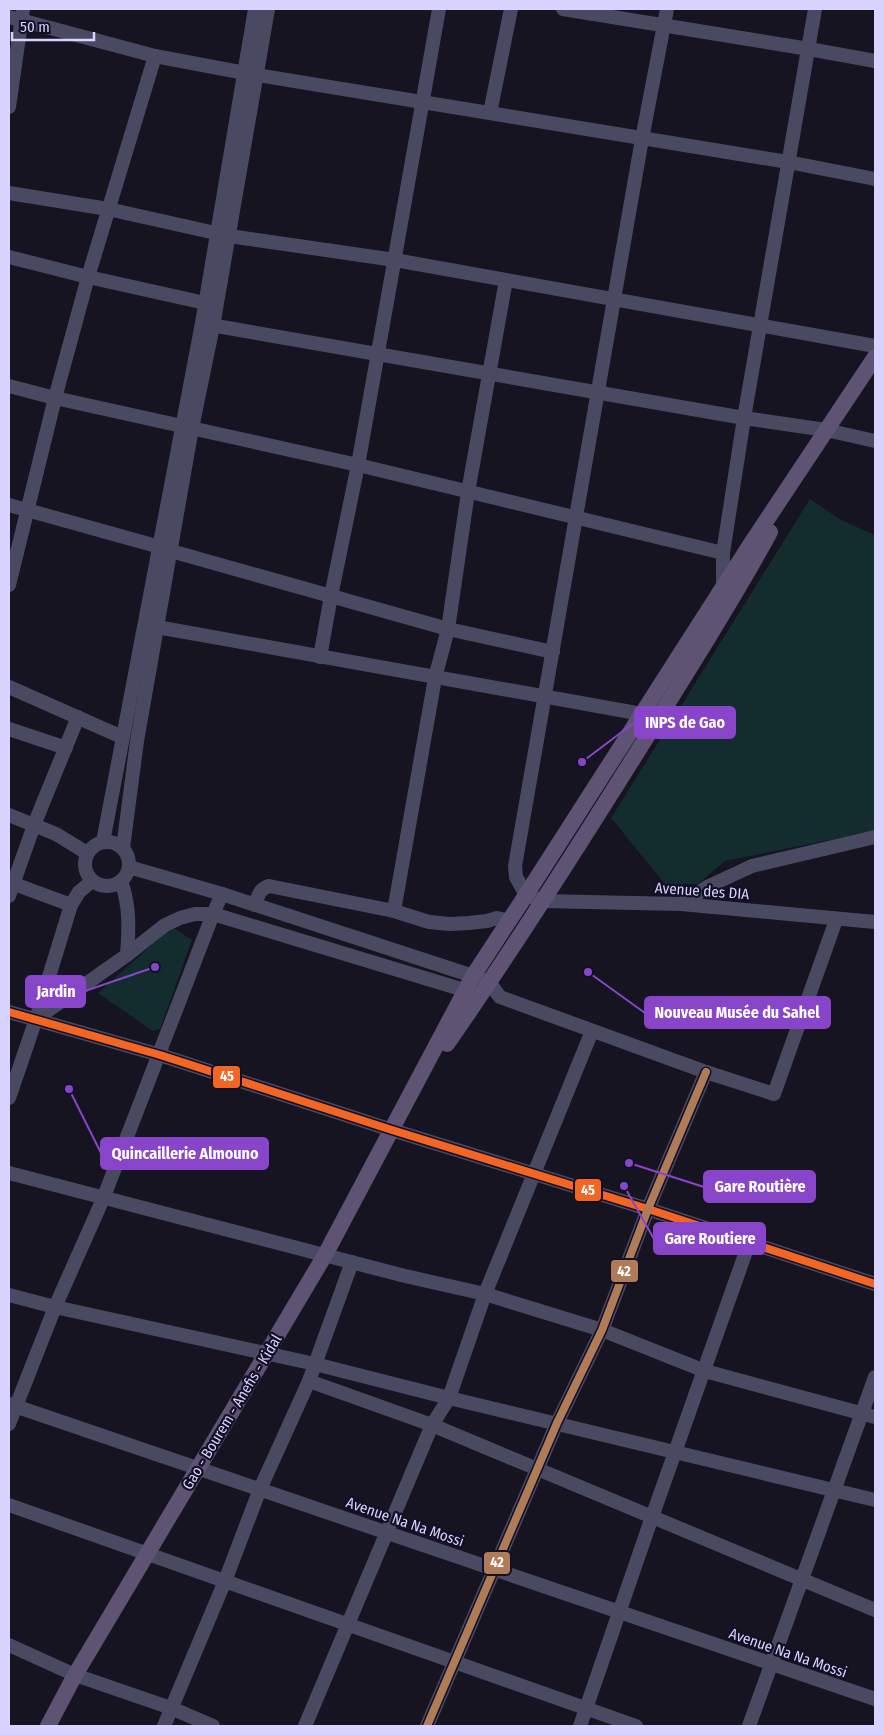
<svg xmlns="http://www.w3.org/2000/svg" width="884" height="1735" font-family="'Fira Sans Condensed',sans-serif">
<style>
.green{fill:#132c2d}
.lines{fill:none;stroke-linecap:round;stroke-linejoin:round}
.minor{stroke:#4a4962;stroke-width:14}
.major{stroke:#5e5373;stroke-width:16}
.bus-1-casing{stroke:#130f26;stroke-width:11}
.bus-2-casing{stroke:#130f26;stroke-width:11}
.bus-1{stroke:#f26522;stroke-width:8}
.bus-2{stroke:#b07c57;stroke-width:8}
.labels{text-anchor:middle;stroke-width:4.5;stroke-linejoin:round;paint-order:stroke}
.street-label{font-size:15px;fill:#d9d4ff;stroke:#130f26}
.leader{fill:none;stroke:#8945c9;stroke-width:2}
.callout-dot{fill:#8945c9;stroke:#130f26;stroke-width:2}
.callout{fill:#8945c9;stroke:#8945c9;stroke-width:2}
.callout-label{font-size:16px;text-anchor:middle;font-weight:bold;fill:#fff}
.line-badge{stroke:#130f26;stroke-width:2}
.badge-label{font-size:14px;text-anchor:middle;font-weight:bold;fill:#fff}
</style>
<rect width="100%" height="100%" fill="#161421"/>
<g class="green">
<polygon points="810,499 841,520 875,535 875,831 725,861 698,884 665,884 611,818"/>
<polygon points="172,927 192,940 160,1029 153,1031 98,993"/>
</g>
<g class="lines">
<g class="minor">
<polyline points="563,9 809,49 875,61"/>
<polyline points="667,9 642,139 515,866 516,877 526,895 542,901 681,904 875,922"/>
<polyline points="9,17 155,56 245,73 788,162 875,179"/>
<polyline points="9,107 23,9"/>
<polyline points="490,113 511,9"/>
<polyline points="9,193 108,209 229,236 395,260 875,346"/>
<polyline points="9,257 88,277 205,303"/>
<polyline points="205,324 744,418 826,430 875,441"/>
<polyline points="9,386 55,398 358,465 723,553"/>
<polyline points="9,505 160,547"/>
<polyline points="171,551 448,629 553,652"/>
<polyline points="9,585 55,398 88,277 155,56"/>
<polyline points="723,589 723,553 744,418 815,9"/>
<polyline points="157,627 642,714"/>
<polyline points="320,657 331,596 358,465 439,9"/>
<polyline points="9,687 122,737"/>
<polyline points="9,729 66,748"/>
<polyline points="9,815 56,834 87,853"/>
<circle cx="107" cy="864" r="22"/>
<polyline points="103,842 202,323 255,9"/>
<polyline points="123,848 137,741 192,428 213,326 268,9"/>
<polyline points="129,867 222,894 473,976 489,982 500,997 706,1072 774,1094 836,920"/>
<path d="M121 881C130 906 129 929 127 955"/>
<polyline points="9,882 71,905"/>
<polyline points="9,896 34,825 78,717"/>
<polyline points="681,904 709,886 752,866 875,837"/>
<path d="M255 905C258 896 259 889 269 886L394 911 429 922 450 924 469 923 487 921 497 918 509 921"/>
<polyline points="394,911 435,678 448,629 468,492 506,280"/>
<polyline points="9,1012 160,1055 392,1130 648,1209 875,1284"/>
<polyline points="36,1019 127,955 165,925 180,918 195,914 213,914 474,993"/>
<polyline points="9,1098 36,1019 71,905 79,892 92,881"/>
<polyline points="9,1173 405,1276 485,1294 602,1330 705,1371 875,1417"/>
<polyline points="9,1295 55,1307 315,1364 449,1398 875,1500"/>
<polyline points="309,1381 432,1425 875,1610"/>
<polyline points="9,1404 875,1699"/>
<polyline points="9,1424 55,1307 103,1199 213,914 222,894"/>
<polyline points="9,1505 636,1726"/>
<polyline points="9,1645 75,1675 171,1708 213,1726"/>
<polyline points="164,1726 225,1581 260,1489 309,1381 352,1262"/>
<polyline points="305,1726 432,1425 449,1398 485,1294 592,1031"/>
<polyline points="427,1726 557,1423 602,1330 648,1209 706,1072"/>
<polyline points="580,1726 652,1517 749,1243"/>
<polyline points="749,1726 875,1377"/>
</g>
<g class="major">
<path d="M447 1044C518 942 585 836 651 730 692 664 733 600 770 532"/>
<polyline points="48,1726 75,1675 325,1255 473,976 526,895 750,545 875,357"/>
</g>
<g class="bus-1-casing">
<polyline id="bus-1" points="9,1012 160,1055 392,1130 648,1209 875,1284"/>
</g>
<g class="bus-2-casing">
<polyline id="bus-2" points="427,1726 557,1423 602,1330 648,1209 706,1072"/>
</g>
<use href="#bus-1" class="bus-1"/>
<use href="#bus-2" class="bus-2"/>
</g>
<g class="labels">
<g class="street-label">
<text transform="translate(702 891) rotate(4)" y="5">Avenue des DIA</text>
<text transform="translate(232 1412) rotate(-59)" y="5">Gao - Bourem - Anefis - Kidal</text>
<text transform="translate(405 1522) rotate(19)" y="5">Avenue Na Na Mossi</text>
<text transform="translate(788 1653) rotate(19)" y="5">Avenue Na Na Mossi</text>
</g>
</g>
<path class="leader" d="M582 762L635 722M155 967L85 991M588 972L645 1013M69 1089L101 1153M629 1163L704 1187M624 1186L654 1239"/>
<g class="callout-dot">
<circle cx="582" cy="762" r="5"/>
<circle cx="155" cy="967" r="5"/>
<circle cx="588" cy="972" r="5"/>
<circle cx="69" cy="1089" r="5"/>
<circle cx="629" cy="1163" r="5"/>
<circle cx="624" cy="1186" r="5"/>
</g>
<g class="callout">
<rect x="635" y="707" width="100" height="31" rx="5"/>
<rect x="26" y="976" width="59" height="31" rx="5"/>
<rect x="645" y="997" width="185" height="31" rx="5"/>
<rect x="101" y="1138" width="167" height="31" rx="5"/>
<rect x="704" y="1171" width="111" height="31" rx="5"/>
<rect x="654" y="1223" width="111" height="31" rx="5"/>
</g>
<g class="callout-label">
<text x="685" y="728">INPS de Gao</text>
<text x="56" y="997">Jardin</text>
<text x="737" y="1018">Nouveau Musée du Sahel</text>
<text x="185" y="1159">Quincaillerie Almouno</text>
<text x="760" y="1192">Gare Routière</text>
<text x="710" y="1244">Gare Routiere</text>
</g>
<g class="line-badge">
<rect x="212" y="1065" width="29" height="24" rx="5" fill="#f26522"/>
<rect x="574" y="1178" width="28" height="24" rx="5" fill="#f26522"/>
<rect x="610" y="1259" width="29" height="24" rx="5" fill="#b07c57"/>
<rect x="483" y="1551" width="28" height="24" rx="5" fill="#b07c57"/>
</g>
<g class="badge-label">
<text x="227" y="1081">45</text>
<text x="588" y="1195">45</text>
<text x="624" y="1276">42</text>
<text x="497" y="1567">42</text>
</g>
<rect width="884" height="1735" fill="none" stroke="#d9d4ff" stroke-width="20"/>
<path d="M12 32v8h82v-8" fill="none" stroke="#d9d4ff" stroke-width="2.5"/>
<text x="20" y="32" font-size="15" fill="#d9d4ff" stroke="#130f26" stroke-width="4" paint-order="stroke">50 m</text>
</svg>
